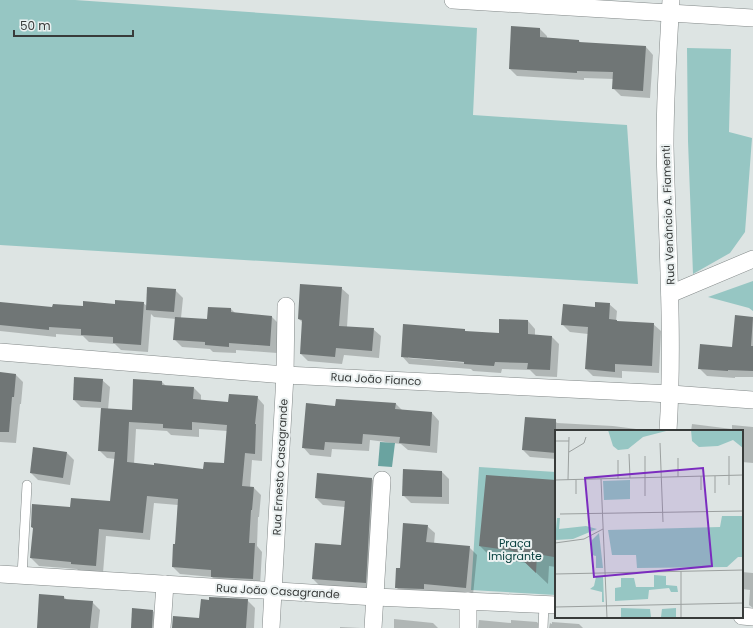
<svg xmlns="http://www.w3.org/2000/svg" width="753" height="628" font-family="Poppins,sans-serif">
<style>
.green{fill:#96c6c3}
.water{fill:#6aa3a0}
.shadow{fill:#0003;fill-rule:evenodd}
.building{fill:#707676;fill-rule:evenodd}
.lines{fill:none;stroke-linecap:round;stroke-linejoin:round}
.lane-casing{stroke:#828888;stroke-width:10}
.street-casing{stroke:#828888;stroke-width:18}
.lane{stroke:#fff;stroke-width:9}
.street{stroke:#fff;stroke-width:17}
.labels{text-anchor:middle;stroke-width:4;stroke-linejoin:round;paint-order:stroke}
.street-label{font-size:11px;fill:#383b3a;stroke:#ebf1f1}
.park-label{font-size:11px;fill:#09403f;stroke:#ebf1f1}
.inset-road{fill:none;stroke:#9ba09f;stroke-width:1}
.view{fill:#7b2cbf;fill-opacity:0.15;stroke:#7b2cbf;stroke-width:2}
.inset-edge{fill:none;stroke:#383b3a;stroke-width:2}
</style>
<rect width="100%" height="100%" fill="#dde4e3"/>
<g class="green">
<polygon points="0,0 75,0 477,28 473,115 627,125 638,284 0,245"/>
<polygon points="687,48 731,49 729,132 752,138 745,232 730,253 693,274 688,141"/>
<polygon points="753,281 753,311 749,308 708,297"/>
<polygon points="479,467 556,472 556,595 471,590"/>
</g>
<polygon class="water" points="380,442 395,443 392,467 378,466"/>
<g class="shadow">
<polygon points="540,29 547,36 547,38 579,41 581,43 646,47 653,55 650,98 621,96 613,88 614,79 584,78 584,80 517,76 510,69"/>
<polygon points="341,288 349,295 347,327 373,329 381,336 379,358 344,355 342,364 308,361 301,354 303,323 299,319"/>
<polygon points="175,290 183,298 181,318 208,320 231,309 235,313 272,317 279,324 277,353 236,350 236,353 213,352 210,349 182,347 174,339 176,319 154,317 151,314 148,352 121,350 115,344 89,342 83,336 56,334 56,337 0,331 0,303 53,309 143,303 147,306"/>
<polygon points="609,304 617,311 616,321 618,322 653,324 661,331 659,373 622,371 622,378 593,376 586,369 588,334 570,332 563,325 595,308"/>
<polygon points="736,316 753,318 753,377 735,377 735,378 707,376 699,368 733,348"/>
<path d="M528 321 535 329V336H551L559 344 557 377 536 376 530 370 502 369 501 373 473 371 471 369 409 364 402 356 464 330 466 332 500 334ZM408 356 469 361V363L408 358Z"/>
<polygon points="0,373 16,375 23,382 21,404 20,404 16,443 0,442"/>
<path d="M102 380 110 387 108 410 132 411 162 382 166 386 194 388 201 395V401L229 403 257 397 264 405 262 461 252 460 250 488H254L261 495 259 517H258L257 546 262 552 260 586 219 584 212 577 180 574 173 567 176 545 178 505 154 503 150 540 106 536 103 573 79 571 77 569 39 566 31 558 34 529 32 527 71 508 111 502 115 459 107 458 100 451 102 408 81 407 74 400ZM136 429 167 431 171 435 199 437V429L227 431 225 465 204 470 134 464Z"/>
<polygon points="396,404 403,411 432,413 439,421 437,453 408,450 401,444 370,440 369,451 332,449 331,457 310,455 303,447 336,407"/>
<polygon points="554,420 557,423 613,426 644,430 646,431 556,431 556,459 530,457 523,450"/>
<polygon points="692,424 732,429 732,425 753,427 753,463 742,462 742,431 691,431"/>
<polygon points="67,453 74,460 70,485 38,480 31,473"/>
<polygon points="404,470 442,472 449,479 449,504 411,503 403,495"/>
<polygon points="487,476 556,481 556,567 549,566 548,584 526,563 492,558 480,546"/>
<polygon points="372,479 379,487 373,590 320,586 313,579 342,546 345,507 323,505 316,498"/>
<polygon points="427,526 435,533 434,544 469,547 477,555 473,595 404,595 396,587 401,569"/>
<polygon points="742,572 753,573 753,608 749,605 750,590 742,589"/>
<polygon points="64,597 67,600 92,602 100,610 98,628 38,628"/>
<polygon points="247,600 255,608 254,628 172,628 200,619"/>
<polygon points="153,611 160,618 160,628 132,628"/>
<polygon points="394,619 433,623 438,628 394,628"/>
<polygon points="479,620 511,623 511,620 537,622 542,628 478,628"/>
<polygon points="552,622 579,624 583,628 549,628 550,623 552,624"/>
<polygon points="340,627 361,628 340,628"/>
</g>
<g class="building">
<polygon points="511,26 540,28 540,37 579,40 579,42 646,46 643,91 612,89 613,72 577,71 577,73 509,69"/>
<polygon points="300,284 342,287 339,326 374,328 372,351 336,348 335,357 300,354 302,320 298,319"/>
<polygon points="147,287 176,289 174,312 146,310"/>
<polygon points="115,300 144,302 141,345 113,343 113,337 81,335 81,329 49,327 49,330 0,325 0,302 52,307 53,304 83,306 83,301 115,304"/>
<polygon points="595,302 610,303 609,319 617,320 617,321 654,323 652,366 615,364 615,372 585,369 588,327 561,325 563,304 595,307"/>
<polygon points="208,307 231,308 231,312 272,316 270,346 229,343 229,347 205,345 205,342 173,340 175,317 207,319"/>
<polygon points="735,315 753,317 751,346 753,346 753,371 728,370 728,371 698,369 700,344 732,347"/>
<polygon points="499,319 528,320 528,334 552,336 550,370 527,369 528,363 495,362 494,366 464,364 464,362 401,357 403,324 465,329 465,331 499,333"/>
<polygon points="0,372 16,374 14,397 12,397 9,432 0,432"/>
<polygon points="74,377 103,379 101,402 73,400"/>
<path d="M133 379 162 381V385L194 387 193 399 228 402 229 394 258 396 255 424H256L255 454 245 453 242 486 254 487 252 510H251L249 543H255L253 579 211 577V570L172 567 173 544H175L178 499 147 496 143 533 99 529 96 566 71 564V562L30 558 33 528 31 527 32 504 70 507 71 498 110 501 115 452 98 451 101 408 132 410ZM129 422 163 424V428L192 430V422L227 425 224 463 204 462 203 469 154 463V465L127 462Z"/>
<polygon points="336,399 396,403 395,409 432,412 430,446 399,443 400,437 363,434 362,444 325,442 324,450 302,448 306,403 335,406"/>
<polygon points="525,417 556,419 556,453 522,450"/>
<polygon points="33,447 67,452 63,478 30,473"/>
<polygon points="403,469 442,471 442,497 402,496"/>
<polygon points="317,473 372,478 366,583 312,579 315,543 341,545 345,501 315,498"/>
<polygon points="486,475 556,480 556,539 554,557 537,554 536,573 513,551 479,546"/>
<polygon points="403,523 428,525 426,542 470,546 466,588 424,584 424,589 395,588 396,568 400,568"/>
<polygon points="39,594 64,596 64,599 93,601 90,628 37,628"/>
<polygon points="209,597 248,599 246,628 172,628 173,616 199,618 201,599 209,600"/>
<polygon points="132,608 153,610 152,628 131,628"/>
</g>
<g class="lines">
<g class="lane-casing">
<g id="lane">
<polyline points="22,576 27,485"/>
<polyline points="543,628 544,604"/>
</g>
</g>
<g class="street-casing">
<g id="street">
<polyline points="453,0 753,18"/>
<polyline points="670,294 753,259"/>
<polyline points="0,352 285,375 671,394 753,400"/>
<path d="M668 431C674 336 667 241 665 146 665 97 668 48 671 0"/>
<polyline points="0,574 375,597 556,605"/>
<polyline points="742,616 753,617"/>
<polyline points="162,628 165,584"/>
<polyline points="271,628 285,375 286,306"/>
<polyline points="373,628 382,480"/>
<polyline points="468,628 468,601"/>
</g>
</g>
<use href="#lane" class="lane"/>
<use href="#street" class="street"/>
</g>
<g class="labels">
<g class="street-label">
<text transform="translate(668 215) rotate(-92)" y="4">Rua Venâncio A. Fiamenti</text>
<text transform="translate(376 379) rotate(3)" y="4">Rua João Fianco</text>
<text transform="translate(280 467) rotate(-87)" y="4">Rua Ernesto Casagrande</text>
<text transform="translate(278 591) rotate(3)" y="4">Rua João Casagrande</text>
</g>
<g class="park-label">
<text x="515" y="547">Praça<tspan x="515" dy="13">Imigrante</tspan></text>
</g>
</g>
<g transform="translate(555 430)">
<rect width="188" height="188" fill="#dde4e3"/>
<path d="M53 0H115L88 7 73 19 63 20 58 16ZM136 0H188V18L178 10 163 16 144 17 137 11ZM75 50V69L49 70 48 51ZM167 86H188V127H183L172 137 82 138 81 125H57L53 100 165 97ZM2 88H5L4 99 31 96 42 99 18 109 0 110ZM44 103 48 138H41V126L37 125V110ZM99 145 111 146V155L122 156 123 162H116L114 158 94 160 93 169 60 171V158L66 157V148H79L81 157H99ZM48 146 49 172H47V162L35 159 39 156 41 147ZM66 178 95 179 96 187H106L107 179 121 178V188H66Z" fill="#96c6c3"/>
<path class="inset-road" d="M0 11H14M105 13 108 92M14 22 29 13 31 7M74 24 75 48M90 26V66M123 28V47M63 30V49M146 46V60M160 46V63M46 49 52 188M0 50 188 45M13 50 14 7M21 50V64M174 55V26M5 84 188 81M0 113 29 109 48 99M126 141V188M0 144 188 140M0 177 188 173"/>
<path class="view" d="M148 38 157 136 39 147 30 48Z"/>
<rect width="188" height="188" class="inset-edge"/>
</g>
<path d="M14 30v6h119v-6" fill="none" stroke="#383b3a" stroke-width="2"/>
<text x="20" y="30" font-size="12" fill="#383b3a" stroke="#ebf1f1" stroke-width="3" paint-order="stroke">50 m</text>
</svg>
